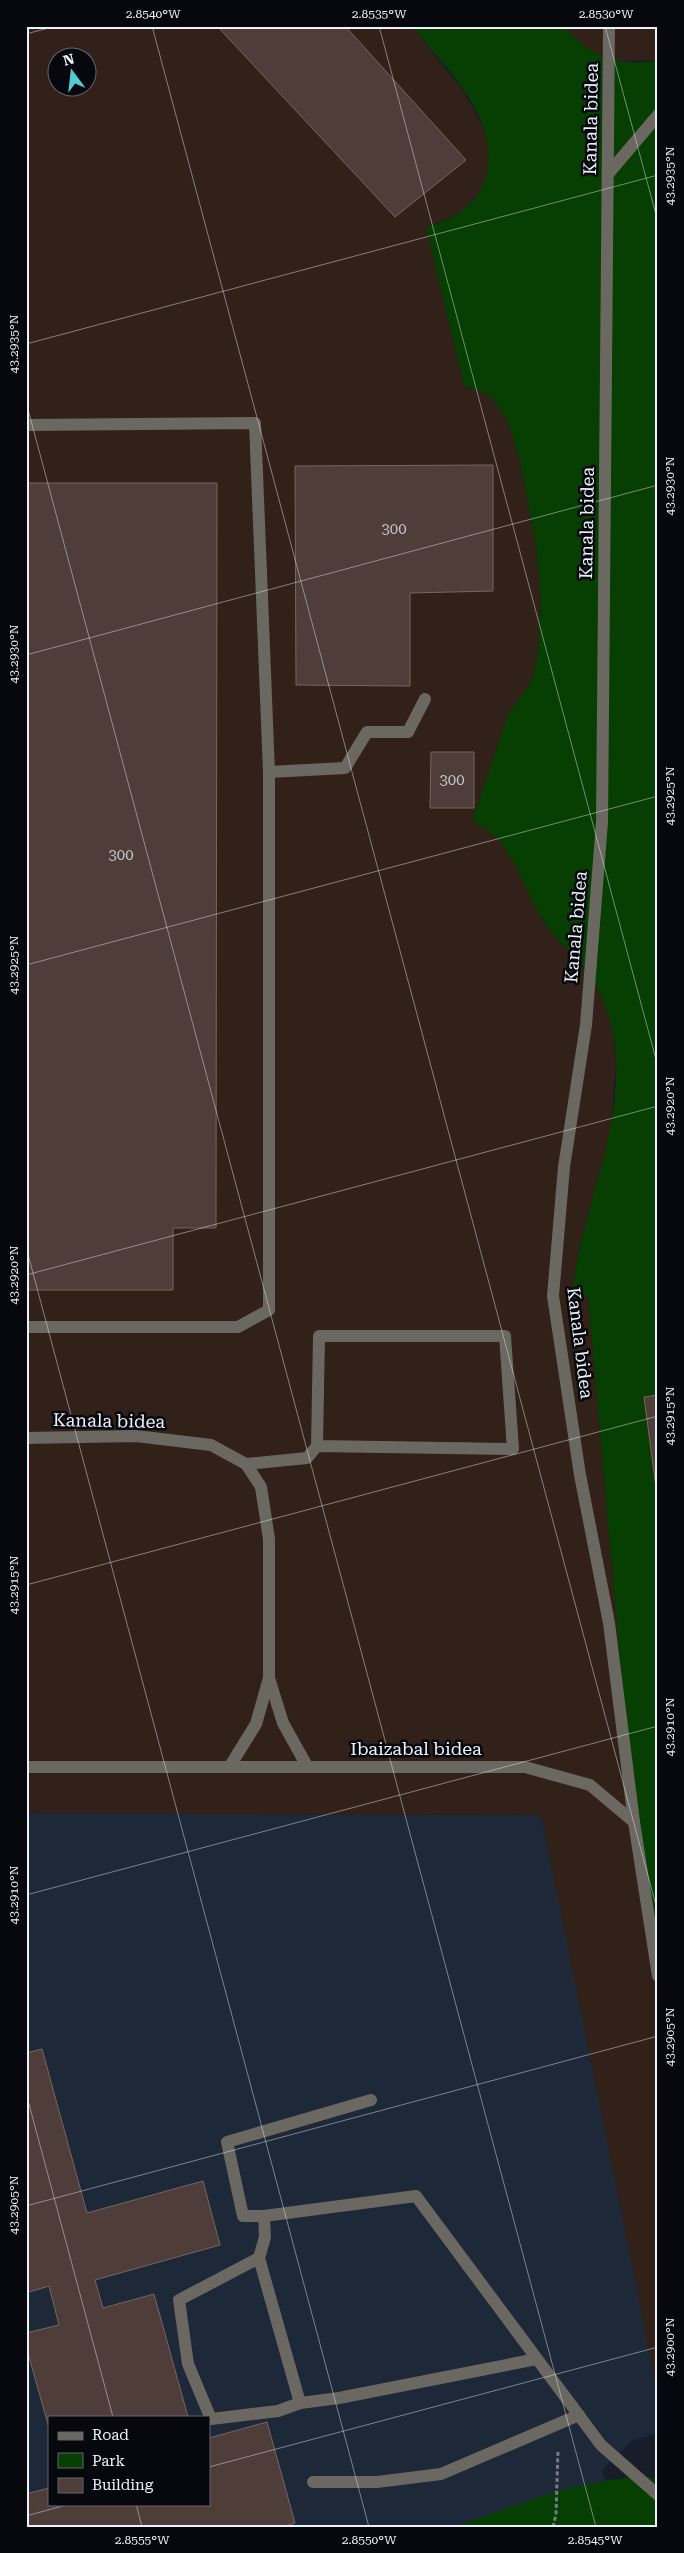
<svg xmlns="http://www.w3.org/2000/svg" width="684" height="2553" font-family="'Roboto Serif',serif">
<style>
.built{fill:#1d2839;fill-rule:evenodd}
.industrial{fill:#322119;fill-rule:evenodd}
.green{fill:#073e02}
.building{fill:#4f3d39;stroke:#786561}
.lines{fill:none;stroke-linecap:round;stroke-linejoin:round}
.path{stroke:#757b85;stroke-width:3;stroke-dasharray:4 2.5;stroke-linecap:butt}
.service{stroke:#6b6861;stroke-width:12}
.minor{stroke:#6b6861;stroke-width:12}
.tertiary{stroke:#6b6861;stroke-width:12}
.ticks{fill:none;stroke:#ecf1fa;stroke-width:1;stroke-opacity:0.45}
.labels{text-anchor:middle;stroke-width:5;stroke-linejoin:round;paint-order:stroke}
.number-label{font-size:15px;fill:#c5c4ca}
.street-label{font-size:18px;fill:#ecf1fa;stroke:#06080d}
.neatline{fill:none;stroke:#ecf1fa;stroke-width:2}
.ticks-label{font-size:12px;text-anchor:middle;fill:#ecf1fa}
</style>
<rect width="100%" height="100%" fill="#171e2a"/>
<path class="built" d="M26 1813 541 1815 658 2254V2433L631 2441 601 2471 613 2496 623 2527H26ZM49 2417H209V2504H49Z"/>
<g class="industrial">
<path d="M26 26H412L463 91 485 131 490 158 485 183 479 194 461 212 426 227 464 386 483 392 493 399 508 423 519 457 536 545 541 601 538 655 531 683 509 712 487 828 502 843 512 859 545 925 595 982 609 1013 613 1032 616 1063 611 1129 606 1156 579 1248 572 1299 588 1295 635 1832 658 1962V2395L541 1815 26 1813ZM58 58H88V88H58Z"/>
<polygon points="564,26 658,26 658,60 621,61 602,57 578,43"/>
</g>
<g class="green">
<path d="M412 26H564C588 55 619 68 658 60V1962L635 1832 588 1296 572 1299C574 1282 576 1264 580 1247 600 1161 641 1070 596 985 583 959 555 942 541 917 520 882 512 839 472 821L509 712 531 683 538 655 541 600 536 545 519 457 508 423 493 399 483 392 464 386 426 227C456 218 481 204 487 171 498 116 444 66 412 26Z"/>
<path d="M647 2477 658 2479V2527H454C518 2505 579 2478 647 2477Z"/>
</g>
<g class="building">
<polygon points="217,26 345,26 466,160 395,217"/>
<polygon points="493,465 493,591 410,593 410,686 296,685 295,466"/>
<polygon points="26,483 217,483 216,1228 173,1228 173,1290 26,1290"/>
<polygon points="431,752 474,752 474,808 430,808"/>
<polygon points="658,1395 658,1488 656,1488 644,1397"/>
<polygon points="42,2049 87,2213 203,2181 220,2245 95,2280 103,2308 154,2294 188,2417 49,2417 49,2428 26,2346 26,2333 59,2325 49,2286 26,2293 26,2053"/>
<polygon points="267,2422 295,2523 282,2527 26,2527 26,2494 49,2488 49,2504 209,2504 209,2438"/>
</g>
<g class="lines">
<polyline class="path" points="553,2527 556,2514 558,2450"/>
<g class="service">
<polyline points="608,174 658,115"/>
<polyline points="26,425 255,423 269,772 269,1310 238,1327 26,1327"/>
<polyline points="269,772 345,768 367,732 408,732 425,699"/>
<polyline points="246,1464 307,1458 317,1446 513,1449 505,1336 319,1336 317,1446"/>
<polyline points="371,2100 227,2142 243,2216 264,2216 416,2196 601,2445 658,2495"/>
<polyline points="259,2258 300,2403 278,2411 211,2419 188,2364 179,2300 259,2258 265,2237 264,2216"/>
<polyline points="300,2403 339,2398 537,2359"/>
<polyline points="313,2482 377,2482 441,2474 579,2415"/>
</g>
<g class="minor">
<polyline points="609,26 602,822 586,1025 564,1167 553,1296 580,1475 609,1623 634,1822"/>
<polyline points="26,1438 136,1436 211,1445 246,1464 261,1487 269,1539 269,1678 256,1724 230,1766"/>
<polyline points="269,1678 283,1723 307,1766"/>
</g>
<polyline class="tertiary" points="26,1767 525,1767 590,1785 634,1822 658,1976"/>
</g>
<path class="ticks" d="M152 26 658 1913M379 26 658 1067M605 26 658 222M26 34 56 26M26 344 658 175M26 402 596 2527M26 655 658 485M26 965 658 796M26 1247 369 2527M26 1275 658 1106M26 1585 658 1416M26 1895 658 1726M26 2093 113 2417M26 2206 658 2036M209 2467 658 2347M136 2504 142 2527M26 2516 70 2504"/>
<g class="labels">
<g class="number-label">
<text x="394" y="534">300</text>
<text x="452" y="785">300</text>
<text x="121" y="860">300</text>
</g>
<g class="street-label">
<text transform="translate(591 119) rotate(-89)" y="6">Kanala bidea</text>
<text transform="translate(587 523) rotate(-89)" y="6">Kanala bidea</text>
<text transform="translate(576 927) rotate(-85)" y="6">Kanala bidea</text>
<text transform="translate(580 1343) rotate(83)" y="6">Kanala bidea</text>
<text transform="translate(109 1421) rotate(1)" y="6">Kanala bidea</text>
<text x="416" y="1755">Ibaizabal bidea</text>
</g>
</g>
<rect width="684" height="2553" fill="none" stroke="#06080d" stroke-width="55"/>
<rect x="48" y="2416" width="162" height="90" fill="#06080d" stroke="#62656c"/>
<rect x="58" y="2432" width="25" height="8" fill="#6b6861" stroke="#62656c"/>
<text x="92" y="2440" font-size="15" fill="#ecf1fa">Road</text>
<rect x="58" y="2453" width="25" height="15" fill="#073e02" stroke="#62656c"/>
<text x="92" y="2466" font-size="15" fill="#ecf1fa">Park</text>
<rect x="58" y="2478" width="25" height="15" fill="#4f3d39" stroke="#62656c"/>
<text x="92" y="2490" font-size="15" fill="#ecf1fa">Building</text>
<g transform="translate(72 72) rotate(345)"><circle r="24" fill="#06080d" stroke="#62656c"/>
<path d="M0-4L9 19L0 12L-9 19Z" fill="#51ccd3"/>
<text y="-8" font-size="14" font-weight="bold" text-anchor="middle" fill="#ecf1fa">N</text>
</g>
<rect x="28" y="28" width="628" height="2498" class="neatline"/>
<g class="ticks-label">
<text x="153" y="18">2.8540°W</text>
<text x="379" y="18">2.8535°W</text>
<text x="606" y="18">2.8530°W</text>
<text transform="translate(670 176) rotate(-90)" y="4">43.2935°N</text>
<text transform="translate(14 344) rotate(-90)" y="4">43.2935°N</text>
<text transform="translate(670 486) rotate(-90)" y="4">43.2930°N</text>
<text transform="translate(14 654) rotate(-90)" y="4">43.2930°N</text>
<text transform="translate(670 796) rotate(-90)" y="4">43.2925°N</text>
<text transform="translate(14 965) rotate(-90)" y="4">43.2925°N</text>
<text transform="translate(670 1106) rotate(-90)" y="4">43.2920°N</text>
<text transform="translate(14 1275) rotate(-90)" y="4">43.2920°N</text>
<text transform="translate(670 1416) rotate(-90)" y="4">43.2915°N</text>
<text transform="translate(14 1585) rotate(-90)" y="4">43.2915°N</text>
<text transform="translate(670 1727) rotate(-90)" y="4">43.2910°N</text>
<text transform="translate(14 1895) rotate(-90)" y="4">43.2910°N</text>
<text transform="translate(670 2037) rotate(-90)" y="4">43.2905°N</text>
<text transform="translate(14 2205) rotate(-90)" y="4">43.2905°N</text>
<text transform="translate(670 2347) rotate(-90)" y="4">43.2900°N</text>
<text x="142" y="2544">2.8555°W</text>
<text x="369" y="2544">2.8550°W</text>
<text x="595" y="2544">2.8545°W</text>
</g>
</svg>
